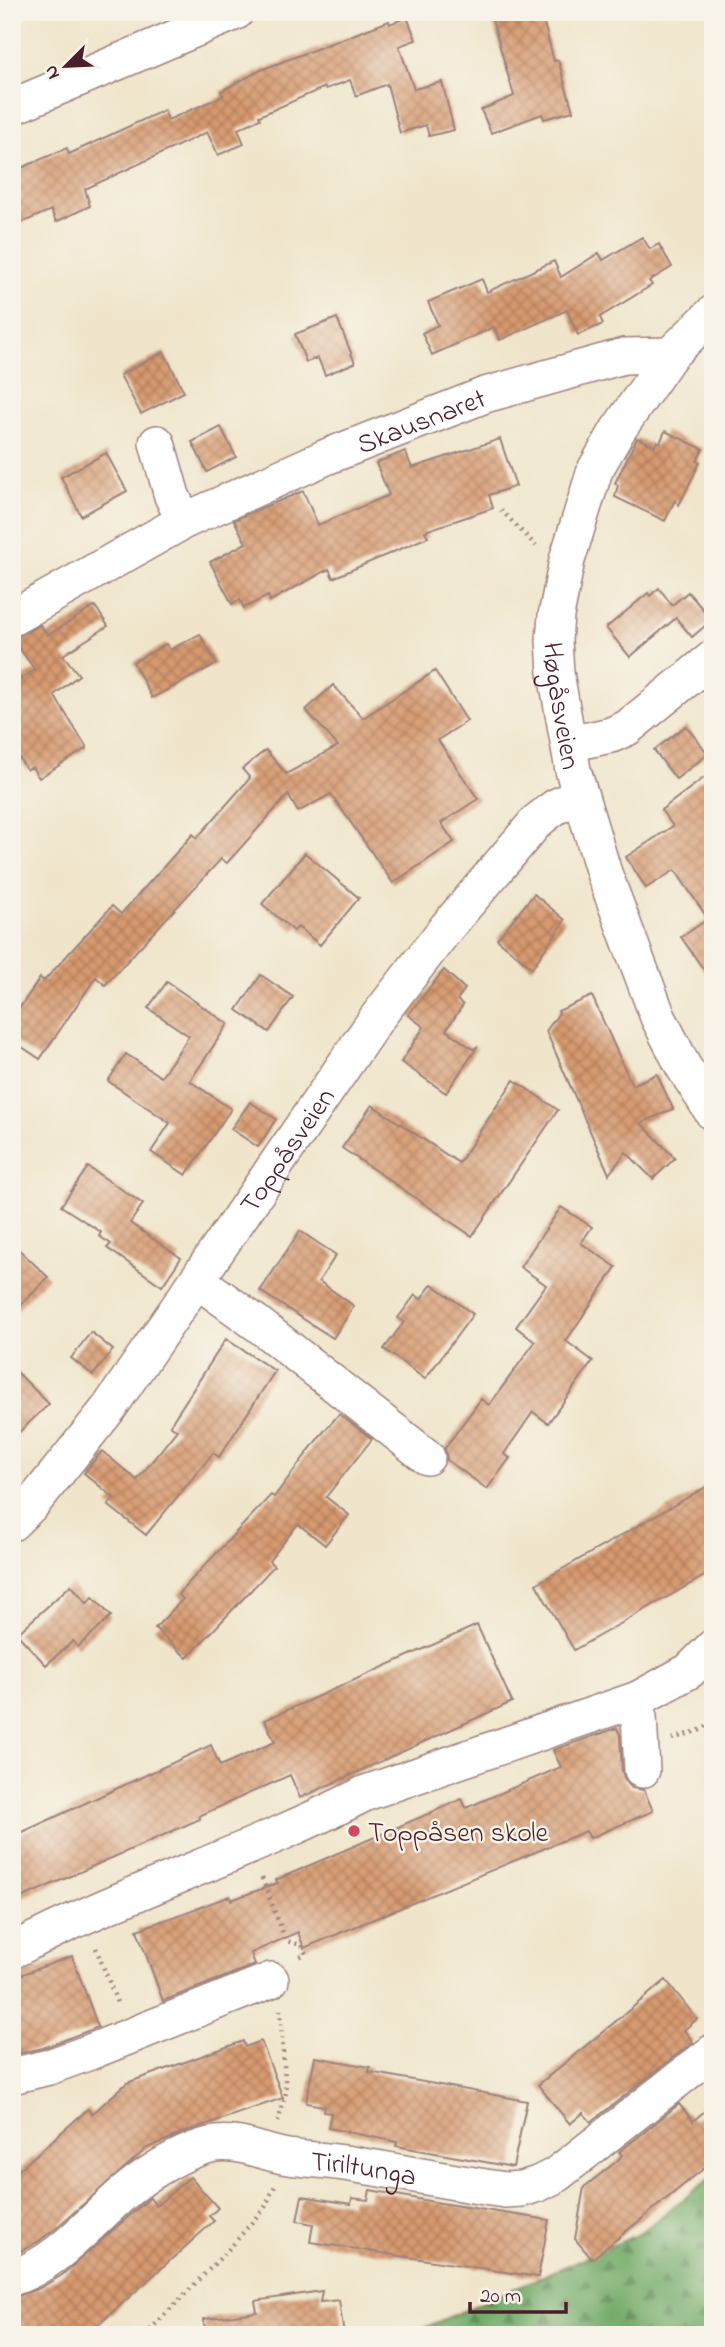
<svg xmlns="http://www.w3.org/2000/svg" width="725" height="2347" font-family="'Indie Flower',sans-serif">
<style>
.forest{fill:url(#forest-firs);stroke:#5f664b;stroke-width:2}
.building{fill:url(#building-cross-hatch)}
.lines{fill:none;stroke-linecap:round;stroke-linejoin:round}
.minor-casing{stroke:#9d827b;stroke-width:38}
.path{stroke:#9d827b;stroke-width:4.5;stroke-dasharray:2 5;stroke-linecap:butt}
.minor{stroke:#fff;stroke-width:35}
.poi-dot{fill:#d1495b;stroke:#f7f3e8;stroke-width:2.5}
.labels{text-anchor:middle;stroke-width:5;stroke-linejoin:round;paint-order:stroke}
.street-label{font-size:28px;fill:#4a1f2b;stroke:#f7f3e8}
.poi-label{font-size:28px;fill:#4a1f2b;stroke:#f7f3e8;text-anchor:start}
</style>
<defs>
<pattern id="forest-firs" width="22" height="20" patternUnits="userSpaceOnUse" patternTransform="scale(1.75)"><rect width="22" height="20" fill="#74ac6b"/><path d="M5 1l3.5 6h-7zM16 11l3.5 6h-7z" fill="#618b58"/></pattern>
<pattern id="building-cross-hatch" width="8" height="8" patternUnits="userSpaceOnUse" patternTransform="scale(1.75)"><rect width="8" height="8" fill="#d79a6f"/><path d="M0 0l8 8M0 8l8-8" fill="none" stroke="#b07d5b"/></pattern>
</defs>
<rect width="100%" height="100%" fill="#f7f3e8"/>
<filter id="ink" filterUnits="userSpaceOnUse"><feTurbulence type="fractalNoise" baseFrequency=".0143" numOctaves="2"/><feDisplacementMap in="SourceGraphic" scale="14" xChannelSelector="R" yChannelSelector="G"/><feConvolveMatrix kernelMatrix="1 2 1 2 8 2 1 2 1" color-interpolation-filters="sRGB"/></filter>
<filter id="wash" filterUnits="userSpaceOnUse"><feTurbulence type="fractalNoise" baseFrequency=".00686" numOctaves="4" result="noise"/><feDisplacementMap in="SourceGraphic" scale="28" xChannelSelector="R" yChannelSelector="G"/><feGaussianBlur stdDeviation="1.57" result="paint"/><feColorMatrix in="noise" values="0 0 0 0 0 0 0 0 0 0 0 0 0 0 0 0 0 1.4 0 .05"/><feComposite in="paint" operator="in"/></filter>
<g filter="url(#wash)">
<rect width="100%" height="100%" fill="#f0e5cb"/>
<polygon class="forest" points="713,2176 713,2335 408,2335 639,2234"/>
<g id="blocks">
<g class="building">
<polygon points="490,12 541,12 554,61 558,60 573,111 544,119 542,114 491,133 481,110 514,96"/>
<polygon points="407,17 416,40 399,46 414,89 442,82 454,130 429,136 426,125 400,133 387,84 356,96 350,80 326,89 325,87 259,116 260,119 238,129 244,144 218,155 207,132 85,189 90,206 56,222 51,210 12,227 12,172 67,148 69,154 164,110 168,120 223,96 221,91 261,70 389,21 390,24"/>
<polygon points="642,237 650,249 659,244 672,267 649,281 652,285 600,317 603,324 578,335 567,310 500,340 494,327 432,355 422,333 438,325 428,302 482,279 487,292 554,261 561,277 599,253 603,260"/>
<polygon points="337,318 355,363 325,375 318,358 306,362 295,334"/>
<polygon points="164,352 184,392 141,414 120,375"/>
<polygon points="221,427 236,457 207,472 192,442"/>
<polygon points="665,431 703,449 697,461 700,462 679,505 675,500 665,521 615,497 618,485 615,483 637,438 655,446 657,441 660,443"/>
<polygon points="500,439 516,486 489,495 493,508 425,531 428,537 333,578 329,569 270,601 268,596 244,608 240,600 232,604 210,562 246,543 234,520 267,506 303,491 318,525 389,495 376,463 405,451 412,468"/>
<polygon points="106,453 127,491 81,516 61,477"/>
<polygon points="659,588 672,605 688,592 712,620 692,637 676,618 630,657 606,628 648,593 650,596"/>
<polygon points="95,606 108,626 63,655 79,675 54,695 87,748 39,778 32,767 27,770 12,747 12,684 35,670 12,638 40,625 48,635"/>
<polygon points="200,634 216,664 152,698 133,662 166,644 170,650"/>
<polygon points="435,671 467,721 438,740 478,799 441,823 454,842 393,883 331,794 298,812 288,795 227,863 221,859 105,985 96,977 40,1059 12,1040 12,1019 40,978 44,981 112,906 121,914 193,834 197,838 250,778 242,769 266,750 286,774 338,746 306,710 333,685 363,718"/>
<polygon points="686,726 708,754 676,779 654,750"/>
<polygon points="713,771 713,983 681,937 708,919 675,870 646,888 626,857 673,826 661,810"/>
<polygon points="305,853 359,898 320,945 298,927 294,931 262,904"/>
<polygon points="534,894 565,920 532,968 497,939"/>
<polygon points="444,970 465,989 457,1000 463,1005 446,1030 473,1049 478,1046 446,1093 401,1062 424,1027 408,1015"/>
<polygon points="261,975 293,997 269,1032 237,1010"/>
<polygon points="167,982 228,1024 190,1081 231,1109 186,1175 151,1152 170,1123 108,1081 126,1054 161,1077 189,1036 148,1008"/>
<polygon points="592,996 632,1085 657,1074 673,1109 641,1123 675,1158 653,1179 626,1152 609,1174 546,1031 559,1013 558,1011"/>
<polygon points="514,1080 558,1110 472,1236 342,1148 372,1105 459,1163"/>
<polygon points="250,1102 276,1119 258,1147 231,1129"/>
<polygon points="88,1167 143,1204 130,1223 181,1258 162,1286 107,1248 111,1244 99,1236 101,1232 61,1206"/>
<polygon points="561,1207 592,1227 581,1243 616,1267 566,1341 593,1361 548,1423 533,1412 504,1454 510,1458 487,1489 447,1460 445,1448 481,1399 489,1405 535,1342 516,1327 546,1285 520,1267"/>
<polygon points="300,1231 336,1255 319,1281 354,1306 333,1338 260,1291"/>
<polygon points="12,1243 48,1277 12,1315"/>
<polygon points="432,1284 473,1314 425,1379 384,1349 404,1322 398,1318 415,1295 421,1299"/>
<polygon points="91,1332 113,1350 93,1375 71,1358"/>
<polygon points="226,1339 275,1371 219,1457 213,1453 146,1535 108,1505 114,1498 84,1473 102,1451 137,1480 177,1430 170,1425"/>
<polygon points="12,1367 49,1404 12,1439"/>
<polygon points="339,1414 372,1439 326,1497 349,1515 325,1545 298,1524 269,1561 274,1566 187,1658 155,1628 183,1599 178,1594 271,1495 274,1497 320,1436"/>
<polygon points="713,1483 713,1571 574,1650 536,1584"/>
<polygon points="71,1585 87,1603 93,1597 111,1616 78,1647 73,1641 46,1665 17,1634"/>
<polygon points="477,1625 512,1702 300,1798 290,1775 199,1816 200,1819 12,1902 12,1837 211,1745 220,1766 275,1742 265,1720"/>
<polygon points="617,1728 620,1735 622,1771 625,1780 632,1788 644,1790 653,1811 590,1838 586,1831 304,1948 298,1932 251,1953 255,1965 163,2001 137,1930 230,1896 231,1900 278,1883 276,1880 462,1799 466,1808 561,1767 553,1750"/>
<polygon points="72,1956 98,2027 43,2048 12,2055 12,1978"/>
<polygon points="666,1980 697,2019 684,2030 693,2042 591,2122 583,2113 570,2124 538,2085"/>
<polygon points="243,2041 245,2047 261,2041 283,2098 187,2131 147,2148 55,2229 39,2241 12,2256 12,2176 88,2109 92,2114 127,2083"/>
<polygon points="315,2057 370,2067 369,2072 527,2101 513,2167 396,2146 397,2142 328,2128 331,2113 323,2112 324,2106 306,2103"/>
<polygon points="679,2104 693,2121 713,2104 713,2161 592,2259 575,2239 584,2187 617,2161 622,2155 619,2152"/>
<polygon points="190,2177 218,2208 209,2216 214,2221 87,2335 12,2335 12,2298 40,2288 62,2275 146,2201 150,2198 156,2206"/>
<polygon points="370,2190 434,2202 549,2220 538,2277 310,2242 313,2224 297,2221 302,2196 351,2204 352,2198 368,2200"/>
<polygon points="322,2291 320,2302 339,2300 344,2335 205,2335 204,2319 257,2312 255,2301"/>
</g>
</g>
</g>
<g filter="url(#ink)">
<use href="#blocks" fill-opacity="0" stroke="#9d827b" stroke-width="2"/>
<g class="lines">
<g class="minor-casing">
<g id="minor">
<polyline points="12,107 236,12"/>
<path id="s1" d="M713 313 670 355 618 430 595 470 567 560 556 616 554 640 556 673 573 770 604 873 658 1017 683 1066 713 1113"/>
<polyline points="157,443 172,496 184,521"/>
<path id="s2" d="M12 618 184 521 326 457 485 395 624 356 670 355"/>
<polyline points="569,744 611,735 627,728 713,658"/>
<polyline points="197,1280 259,1325 427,1457"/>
<path id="s3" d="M12 1523 32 1504 109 1408 376 1019 447 927 537 821 555 807 580 795"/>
<polyline points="638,1699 642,1770"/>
<path d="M12 1951C127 1891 251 1852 366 1793L638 1699 689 1671 713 1647"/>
<polyline points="12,2076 49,2067 90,2052 271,1980"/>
<path id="s4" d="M12 2278C69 2259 102 2203 152 2172 169 2161 190 2150 210 2145 238 2139 262 2153 288 2157 311 2160 335 2161 357 2165 407 2173 456 2183 505 2190L522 2189 538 2184 556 2175 713 2052"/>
</g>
</g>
<g class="path">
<polyline points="501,510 536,546"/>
<polyline points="672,1739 700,1730 713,1722"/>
<polyline points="262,1878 286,1941 302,1945 306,1954 296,1958"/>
<polyline points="96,1948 118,2005"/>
<polyline points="278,2122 286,2093 280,2010"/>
<polyline points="145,2335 231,2247 265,2207 275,2186"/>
</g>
<use href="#minor" class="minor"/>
</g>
</g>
<circle class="poi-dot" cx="354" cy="1831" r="7"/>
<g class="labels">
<g class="street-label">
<text dy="10" stroke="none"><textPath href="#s2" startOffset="455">Skausnaret</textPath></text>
<text dy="10" stroke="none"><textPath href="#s1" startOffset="439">Høgåsveien</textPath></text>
<text dy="10" stroke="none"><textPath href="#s3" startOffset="464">Toppåsveien</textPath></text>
<text dy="10" stroke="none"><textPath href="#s4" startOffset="397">Tiriltunga</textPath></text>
</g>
<g class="poi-label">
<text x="368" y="1841">Toppåsen skole</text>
</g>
</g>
<rect width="725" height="2347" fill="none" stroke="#f7f3e8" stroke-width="42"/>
<g transform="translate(66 66) rotate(246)" stroke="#f7f3e8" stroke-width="5" paint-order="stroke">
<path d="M0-5L12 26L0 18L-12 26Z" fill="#4a1f2b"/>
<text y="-10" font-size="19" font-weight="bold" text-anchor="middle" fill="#4a1f2b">N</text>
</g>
<path d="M470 2302v10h96v-10" fill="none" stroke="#4a1f2b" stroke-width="3.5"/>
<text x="480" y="2302" font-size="21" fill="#4a1f2b" stroke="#f7f3e8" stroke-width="5" paint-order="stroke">20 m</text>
</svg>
